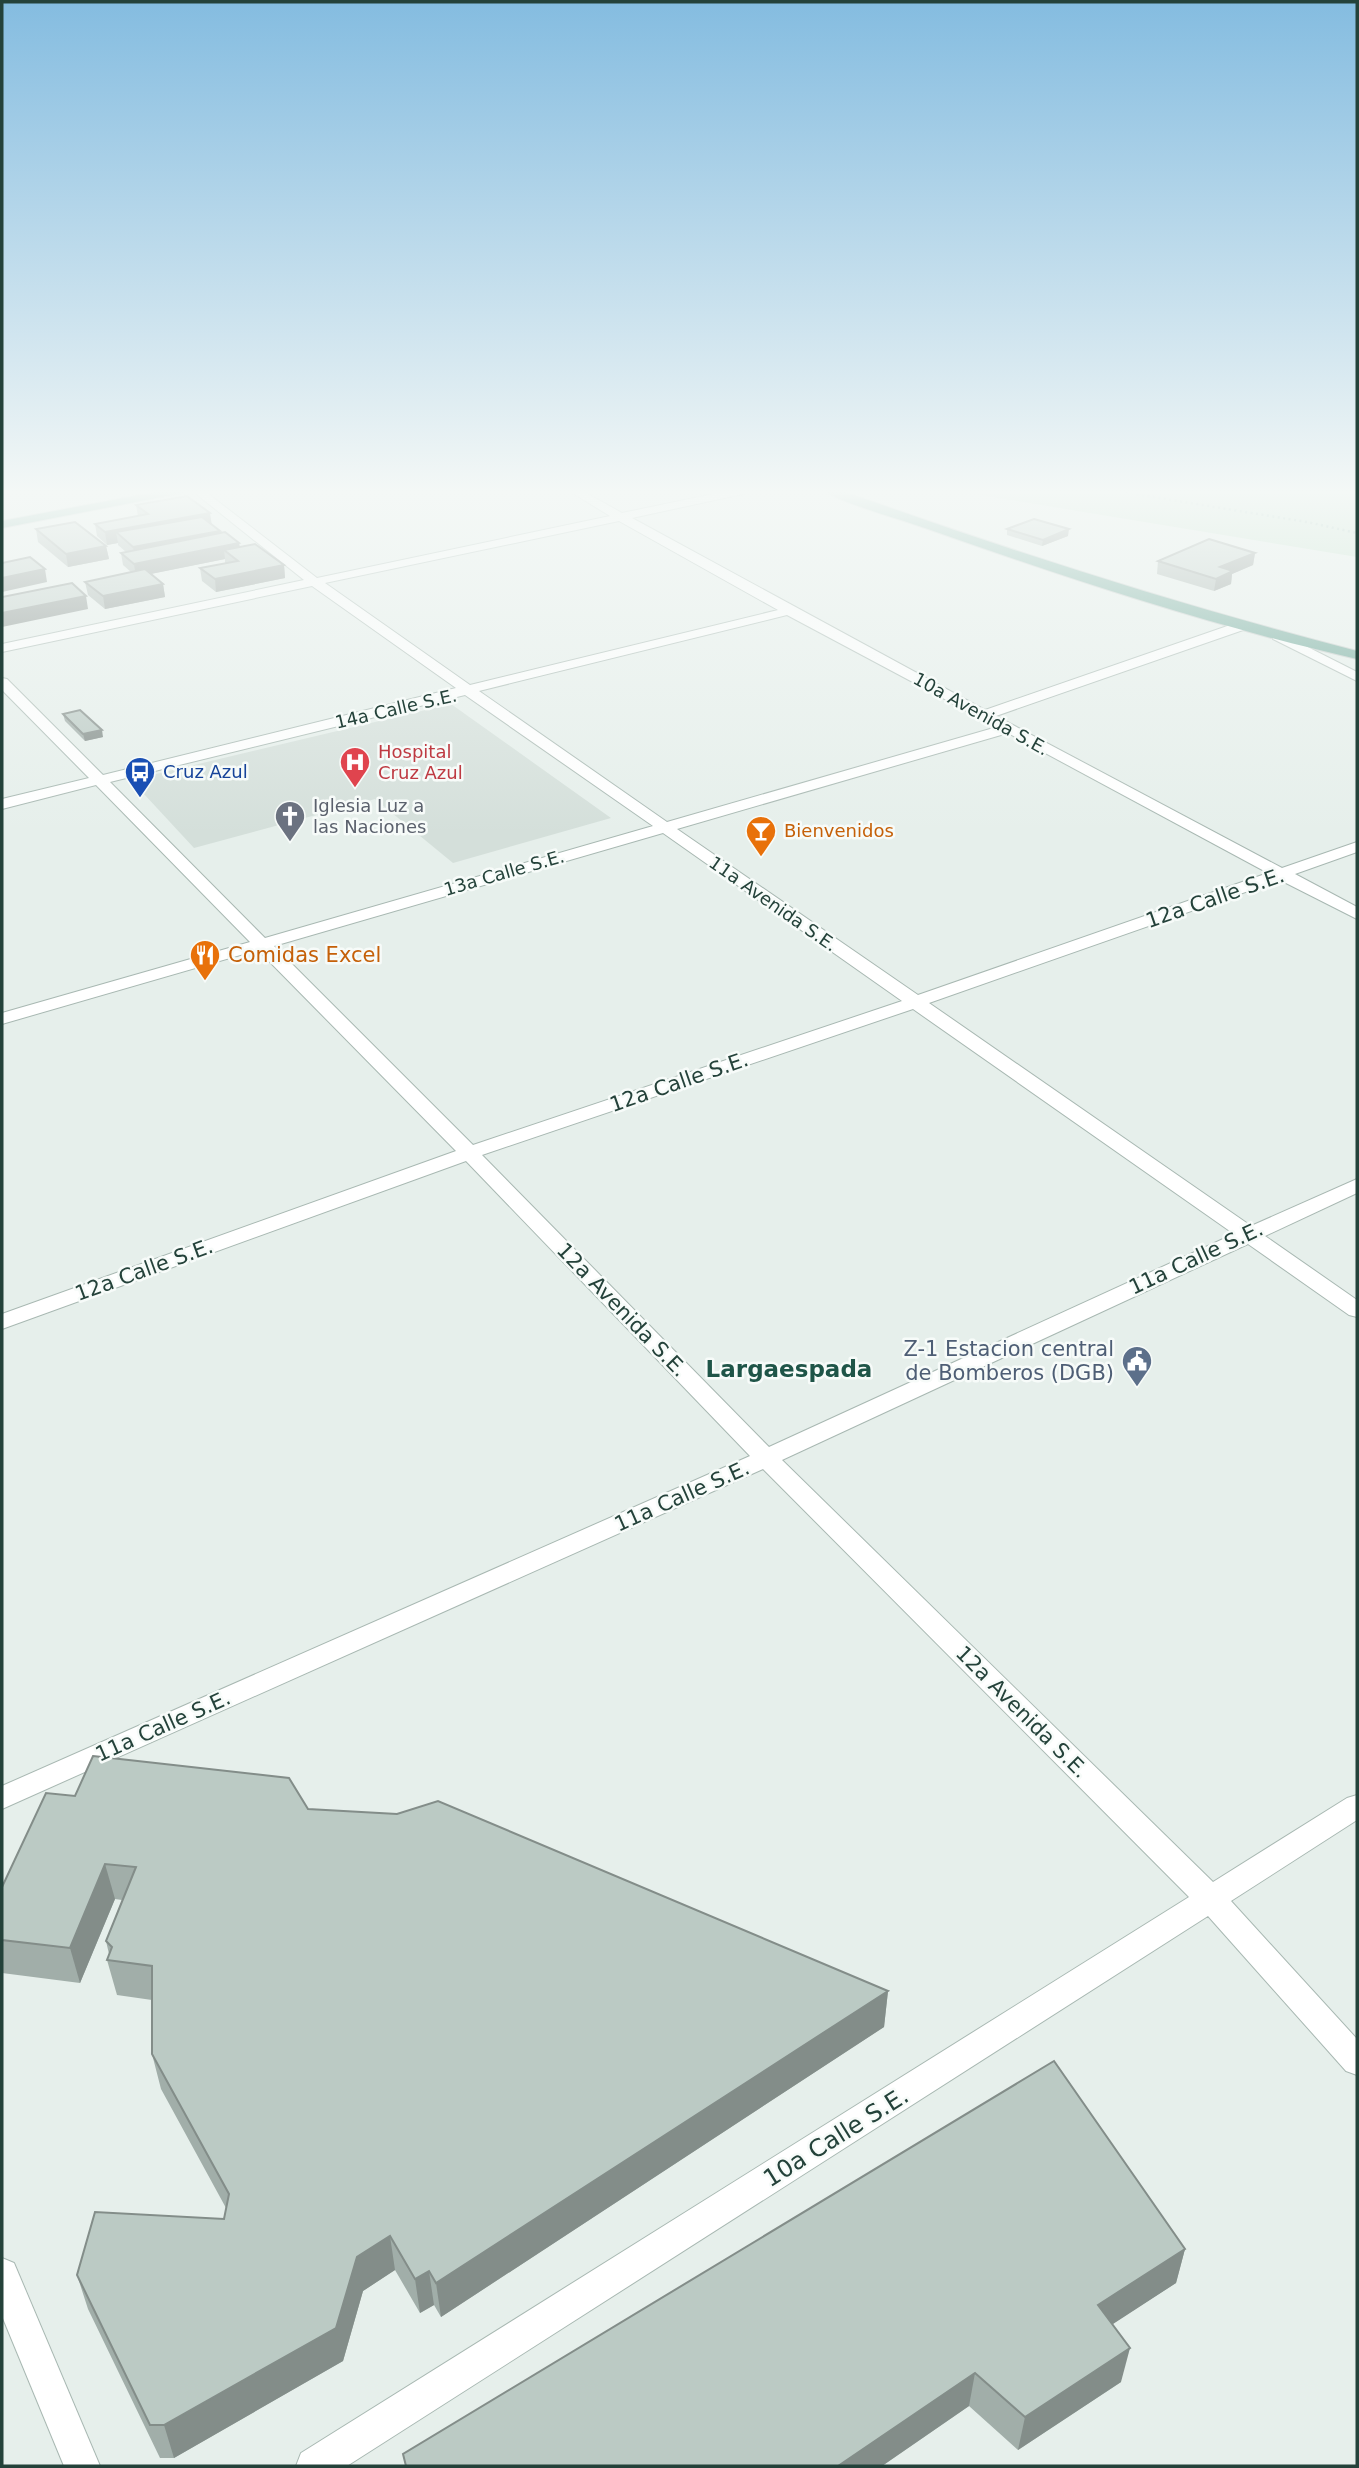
<svg xmlns="http://www.w3.org/2000/svg" width="1359" height="2468" font-family="'DejaVu Sans',sans-serif">
<style>
.built{fill:#d4dfda}
.green{fill:#bfe0c8}
.lines{fill:none;stroke-linecap:round;stroke-linejoin:round}
.minor-casing{stroke:#a8b8b2;stroke-width:2}
.major-casing{stroke:#c2cac8;stroke-width:2}
.path{stroke:#86b3a5;stroke-width:2.5;stroke-dasharray:2 3.5;stroke-linecap:butt}
.minor{fill:#fff;fill-rule:evenodd}
.major{fill:#6aa596;fill-rule:evenodd}
.wall{fill:#a1aea9}
.shaded-wall{fill:#838d89}
.building{fill:#bbcac4;stroke:#838d89;stroke-width:2}
.labels{text-anchor:middle;stroke-width:5;stroke-linejoin:round;paint-order:stroke}
.far-street-label{font-size:18px;fill:#24423a;stroke:#f7fbf9}
.far-health-label{font-size:18px;fill:#be3a42;stroke:#f7fbf9;text-anchor:start}
.far-transit-label{font-size:18px;fill:#164399;stroke:#f7fbf9;text-anchor:start}
.far-worship-label{font-size:18px;fill:#5b616d;stroke:#f7fbf9;text-anchor:start}
.far-food-label{font-size:18px;fill:#c56008;stroke:#f7fbf9;text-anchor:start}
.street-label{font-size:21px;fill:#24423a;stroke:#f7fbf9}
.food-label{font-size:21px;fill:#c56008;stroke:#f7fbf9;text-anchor:start}
.service-label{font-size:21px;fill:#4e5e75;stroke:#f7fbf9;text-anchor:end}
.neighbourhood-label{font-size:23px;font-weight:bold;fill:#1f5548;stroke:#f7fbf9}
.near-street-label{font-size:24px;fill:#24423a;stroke:#f7fbf9}
</style>
<rect width="100%" height="100%" fill="#e6efeb"/>
<polygon class="built" points="451,704 611,818 453,863 375,799 194,848 131,780"/>
<polygon class="green" points="944,489 1357,489 1357,557"/>
<g class="lines">
<g class="minor-casing">
<g id="minor">
<path d="M190 489H202L317 578 610 516 566 489H579L622 513 737 489H757L752 492 632 518 985 710 1236 623H1246V629L996 716 1282 868 1357 842V852L1295 874 1357 907V919L1280 880 929 1003 1251 1226 1357 1179V1193L1265 1236 1357 1300V1317L1349 1315 1248 1244 782 1460 1213 1882 1347 1798 1357 1795V1820L1231 1901 1357 2039V2075L1346 2071 1208 1916 347 2466H296L301 2453 1189 1897 763 1469 2 1809V1786L750 1456 466 1161 2 1329V1314L456 1151 258 950 2 1024V1013L250 942 96 785 2 809V799L89 778 2 690V678L7 679 103 775 456 688 312 586 2 652V644L304 580ZM619 521 778 610 470 685 325 583ZM787 615 997 727 667 822 479 691ZM465 695 653 826 265 938 110 782ZM1008 733 1268 873 918 995 677 829ZM663 833 902 1001 473 1145 274 946ZM913 1009 1234 1234 769 1447 482 1155Z"/>
<polygon points="1278,632 1357,672 1357,681 1273,639 1273,633"/>
<polygon points="2,2258 14,2263 100,2466 64,2466 2,2316"/>
</g>
</g>
<g class="major-casing">
<g id="major">
<polygon points="171,489 193,489 187,492 2,528 2,521"/>
<path d="M821 489H837C1008 550 1181 606 1357 651V659C1211 626 1067 578 925 528 903 520 837 502 821 489Z"/>
</g>
</g>
<polyline class="path" points="1104,489 1307,522 1357,533"/>
<use href="#minor" class="minor"/>
<use href="#major" class="major"/>
</g>
<g class="wall">
<polygon points="136,505 211,524 220,531 221,533 239,543 240,547 284,565 285,578 216,592 202,581 200,568 225,563 225,559 150,574 163,584 165,597 105,609 88,595 85,582 131,572 123,565 121,553 126,552 118,545 118,543 107,545 97,536 95,524 138,516"/>
<polygon points="36,529 106,546 109,559 68,567 38,542"/>
<polygon points="1007,529 1068,536 1042,546 1007,535"/>
<polygon points="1255,553 1253,565 1232,574 1231,584 1214,591 1157,574 1158,561"/>
<polygon points="63,714 103,737 85,741 65,721"/>
<polygon points="75,1796 308,1809 888,1991 884,2027 441,2317 434,2305 420,2313 395,2270 363,2291 343,2361 174,2458 160,2458 88,2309 77,2275 224,2219 226,2208 161,2089 152,2054 152,2000 117,1995 107,1960 109,1954 106,1941 122,1900 115,1899 80,1983 2,1973 2,1887"/>
<polygon points="1185,2249 1176,2283 1112,2324 1121,2382 1018,2450 969,2406 882,2466 405,2466"/>
</g>
<g class="shaded-wall">
<polygon points="210,513 212,526 116,532 118,543 107,545 105,532"/>
<polygon points="1069,529 1068,536 1042,546 1043,540"/>
<polygon points="220,531 222,543 135,560 133,547"/>
<polygon points="239,543 241,556 224,550 225,559 136,577 134,564"/>
<polygon points="106,546 109,559 68,567 66,554"/>
<polygon points="1255,553 1253,565 1232,574 1231,584 1214,591 1216,579 1220,567"/>
<polygon points="284,565 285,578 216,592 215,579"/>
<polygon points="45,569 47,582 2,592 2,578"/>
<polygon points="163,584 165,597 105,609 103,596"/>
<polygon points="86,596 88,609 2,627 2,613"/>
<polygon points="102,730 103,737 85,741 83,734"/>
<polygon points="105,1864 115,1899 80,1983 70,1948"/>
<polygon points="888,1991 884,2027 441,2317 436,2283"/>
<polygon points="390,2236 395,2270 363,2291 343,2361 174,2458 164,2425 357,2257"/>
<polygon points="1185,2249 1176,2283 1090,2339 1098,2305"/>
<polygon points="429,2271 434,2305 420,2313 415,2279"/>
<polygon points="1130,2348 1121,2382 1018,2450 1025,2417"/>
<polygon points="975,2373 969,2406 882,2466 838,2466"/>
</g>
<g class="building">
<polygon points="187,496 210,513 105,532 95,524 148,514 136,505"/>
<polygon points="202,517 220,531 133,547 116,532"/>
<polygon points="1034,519 1069,529 1043,540 1007,529"/>
<polygon points="75,522 106,546 66,554 36,529"/>
<polygon points="225,532 239,543 134,564 121,553"/>
<polygon points="1209,539 1255,553 1220,567 1233,571 1216,579 1158,561"/>
<polygon points="255,544 284,565 215,579 200,568 238,561 224,550"/>
<polygon points="30,557 45,569 2,578 2,563"/>
<polygon points="145,569 163,584 103,596 85,582"/>
<polygon points="72,583 86,596 2,613 2,597"/>
<polygon points="80,710 102,730 83,734 63,714"/>
<polygon points="93,1756 289,1778 308,1809 397,1814 438,1801 888,1991 436,2283 429,2271 415,2279 390,2236 357,2257 336,2328 164,2425 150,2425 77,2275 95,2212 224,2219 229,2194 152,2054 152,1966 107,1960 112,1947 106,1941 136,1867 105,1864 70,1948 2,1940 2,1887 46,1793 75,1796"/>
<polygon points="1054,2061 1185,2249 1098,2305 1130,2348 1025,2417 975,2373 838,2466 406,2466 403,2454"/>
</g>
<linearGradient id="sky" x2="0" y2="1"><stop stop-color="#84bce0"/><stop offset="0.59" stop-color="#f4f8f6"/><stop offset="1" stop-color="#f4f8f6" stop-opacity="0"/></linearGradient>
<rect width="1359" height="834" fill="url(#sky)"/>
<defs>
<g id="hospital-pin" transform="scale(1.575)"><path d="M0 17L-7.5 6A9.5 9.5 0 1 1 7.5 6Z" fill="#e0444e" stroke="#f7fbf9"/><path d="M-5-5h3v3.5h4V-5h3V5h-3V1.5h-4V5h-3Z" fill="#fff"/></g>
<g id="bus-pin" transform="scale(1.575)"><path d="M0 17L-7.5 6A9.5 9.5 0 1 1 7.5 6Z" fill="#1a4fb4" stroke="#f7fbf9"/><path d="M-5-6H5V4H4V6H2V4H-2V6H-4V4H-5ZM-3.5-4V0h7V-4ZM-3.5 1.2v1.5H-2V1.2ZM2 1.2v1.5H3.5V1.2Z" fill="#fff"/></g>
<g id="church-pin" transform="scale(1.575)"><path d="M0 17L-7.5 6A9.5 9.5 0 1 1 7.5 6Z" fill="#6b7280" stroke="#f7fbf9"/><path d="M-1.2-6h2.4v3.5h3.3v2.4h-3.3V6h-2.4V-.1h-3.3v-2.4h3.3Z" fill="#fff"/></g>
<g id="bar-pin" transform="scale(1.575)"><path d="M0 17L-7.5 6A9.5 9.5 0 1 1 7.5 6Z" fill="#e8710a" stroke="#f7fbf9"/><path d="M-6-5H6L.8 .8V4.5H3.5V6h-7V4.5H-.8V.8Z" fill="#fff"/></g>
<g id="restaurant-pin" transform="scale(1.575)"><path d="M0 17L-7.5 6A9.5 9.5 0 1 1 7.5 6Z" fill="#e8710a" stroke="#f7fbf9"/><path d="M-5-6h1v4h1v-4h1v4h1v-4h1v5L-1.5 .5V6h-2V.5L-5-1ZM5-6V6H3V1.5H1.5Q1.5-4 5-6Z" fill="#fff"/></g>
<g id="civic-pin" transform="scale(1.575)"><path d="M0 17L-7.5 6A9.5 9.5 0 1 1 7.5 6Z" fill="#5c6f8a" stroke="#f7fbf9"/><path d="M-.6-6.5H3V-4.5H.6V-3L4-1V1h2V6H-6V1h2V-1L-.6-3ZM-1.2 2.5V6h2.4V2.5Z" fill="#fff"/></g>
</defs>
<g fill-rule="evenodd">
<use href="#hospital-pin" x="355" y="762"/>
<use href="#bus-pin" x="140" y="772"/>
<use href="#church-pin" x="290" y="816"/>
<use href="#bar-pin" x="761" y="831"/>
<use href="#restaurant-pin" x="205" y="955"/>
<use href="#civic-pin" x="1137" y="1361"/>
</g>
<g class="labels">
<g class="far-street-label">
<text transform="translate(396 709) rotate(-13)" y="6">14a Calle S.E.</text>
<text transform="translate(981 714) rotate(29)" y="6">10a Avenida S.E.</text>
<text transform="translate(504 873) rotate(-16)" y="6">13a Calle S.E.</text>
<text transform="translate(773 904) rotate(35)" y="6">11a Avenida S.E.</text>
</g>
<g class="far-health-label">
<text x="378" y="758">Hospital<tspan x="378" dy="21">Cruz Azul</tspan></text>
</g>
<g class="far-transit-label">
<text x="163" y="778">Cruz Azul</text>
</g>
<g class="far-worship-label">
<text x="313" y="812">Iglesia Luz a<tspan x="313" dy="21">las Naciones</tspan></text>
</g>
<g class="far-food-label">
<text x="784" y="837">Bienvenidos</text>
</g>
<g class="street-label">
<text transform="translate(1215 898) rotate(-19)" y="7">12a Calle S.E.</text>
<text transform="translate(679 1082) rotate(-19)" y="7">12a Calle S.E.</text>
<text transform="translate(1196 1258) rotate(-25)" y="7">11a Calle S.E.</text>
<text transform="translate(144 1270) rotate(-20)" y="7">12a Calle S.E.</text>
<text transform="translate(622 1310) rotate(46)" y="7">12a Avenida S.E.</text>
<text transform="translate(682 1496) rotate(-24)" y="7">11a Calle S.E.</text>
<text transform="translate(1022 1712) rotate(45)" y="7">12a Avenida S.E.</text>
<text transform="translate(163 1726) rotate(-24)" y="7">11a Calle S.E.</text>
</g>
<g class="food-label">
<text x="228" y="962">Comidas Excel</text>
</g>
<g class="service-label">
<text x="1114" y="1356">Z-1 Estacion central<tspan x="1114" dy="24">de Bomberos (DGB)</tspan></text>
</g>
<g class="neighbourhood-label">
<text x="789" y="1377">Largaespada</text>
</g>
<g class="near-street-label">
<text transform="translate(836 2137) rotate(-32)" y="8">10a Calle S.E.</text>
</g>
</g>
<rect width="1359" height="2468" fill="none" stroke="#24423a" stroke-width="7"/>
</svg>
